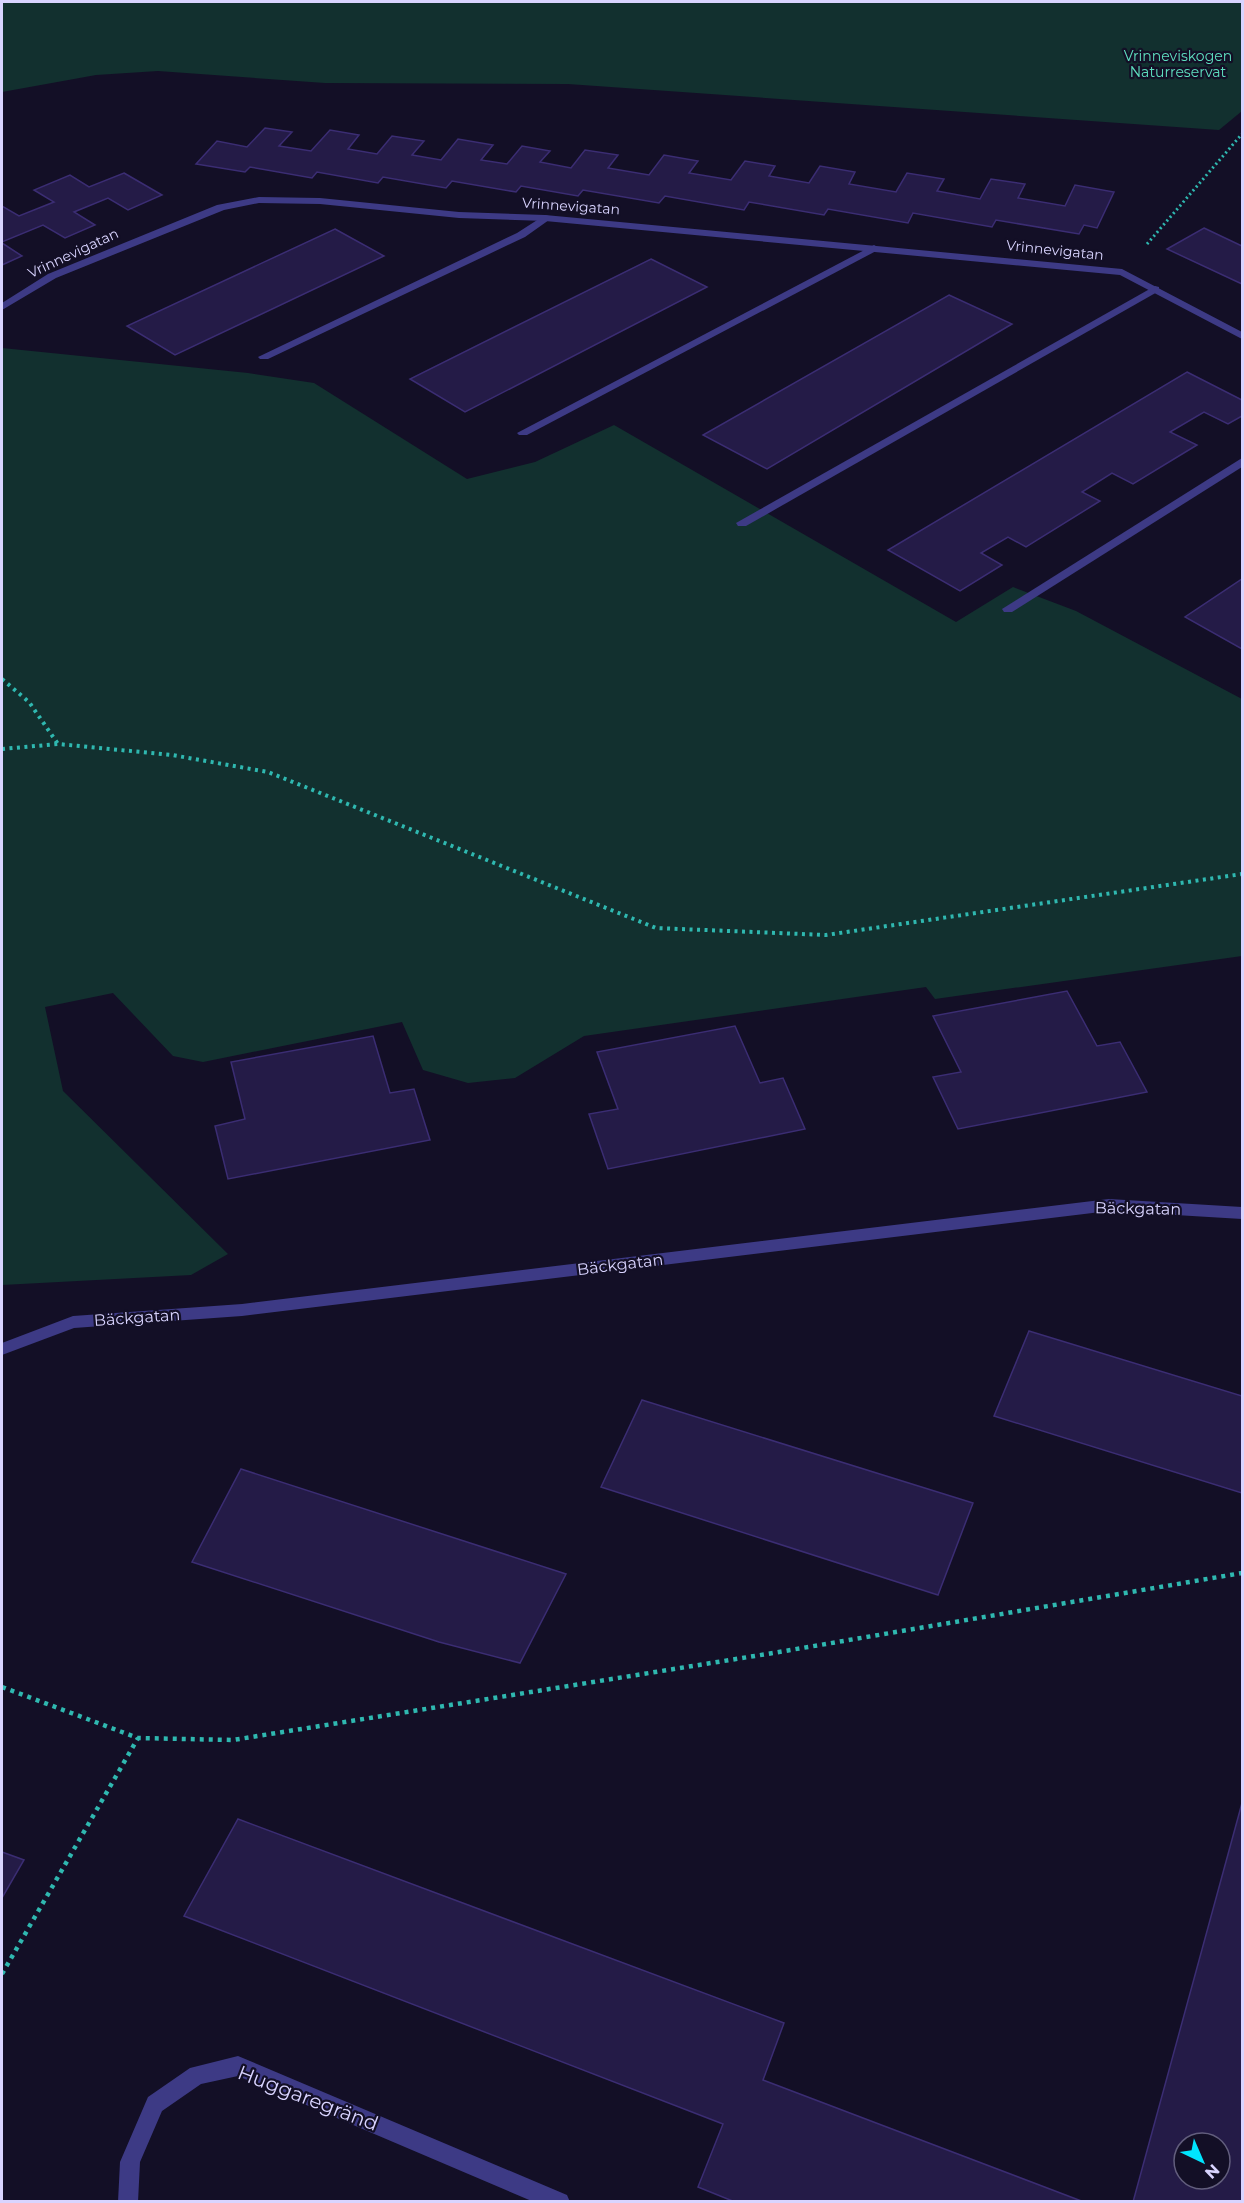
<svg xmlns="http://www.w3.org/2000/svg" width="1244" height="2203" font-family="Montserrat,sans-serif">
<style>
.green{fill:#12302f}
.building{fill:#241b47;stroke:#3b2d73;stroke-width:1.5;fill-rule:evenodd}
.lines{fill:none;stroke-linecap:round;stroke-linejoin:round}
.path-far2{stroke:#2fb8b0;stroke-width:3;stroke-dasharray:2 3;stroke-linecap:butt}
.path-far1{stroke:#2fb8b0;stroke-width:4;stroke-dasharray:3 4.5;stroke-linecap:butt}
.path{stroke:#2fb8b0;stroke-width:4.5;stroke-dasharray:4 5;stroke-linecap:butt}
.lane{fill:#3d3a85;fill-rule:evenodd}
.street{fill:#3d3a85;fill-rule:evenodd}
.labels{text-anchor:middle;stroke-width:4.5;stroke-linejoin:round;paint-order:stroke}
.far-park-label{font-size:14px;fill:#5fe0c0;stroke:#130f26}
.far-street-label{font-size:14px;fill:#d9d4ff;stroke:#130f26}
.street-label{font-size:16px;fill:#d9d4ff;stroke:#130f26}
.near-street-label{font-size:20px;fill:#d9d4ff;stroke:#130f26}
</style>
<rect width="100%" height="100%" fill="#130f26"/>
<g class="green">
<polygon points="2,2 1242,2 1242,111 1219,130 568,84 325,83 158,71 96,75 2,92"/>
<polygon points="2,348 248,373 314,383 467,479 535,462 614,425 956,622 1013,587 1076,611 1242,699 1242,956 935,999 926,987 584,1036 515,1078 468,1083 423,1070 402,1022 203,1062 173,1056 113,993 45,1007 63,1091 228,1254 191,1275 2,1285"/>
</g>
<g class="building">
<polygon points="265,128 292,132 279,146 311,151 330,130 359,135 348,149 377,154 392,136 424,141 412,155 441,160 458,139 493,145 481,160 507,164 522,146 550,151 540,162 571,168 585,150 618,155 608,168 649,175 664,155 698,161 689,173 731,180 745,161 775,166 769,176 809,183 820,166 855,172 849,184 896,192 907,173 944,179 937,191 980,199 991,179 1025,184 1018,198 1065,206 1075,185 1114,192 1097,228 1084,225 1079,234 996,220 992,227 913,213 908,223 828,209 824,215 749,202 744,210 665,196 659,203 583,190 578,196 521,186 516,192 452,181 446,188 383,177 378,183 317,172 312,178 250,167 245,172 196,164 217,141 247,147"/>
<polygon points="124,173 162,195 128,210 108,198 74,212 95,225 65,238 43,225 2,242 2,206 19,216 54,202 34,190 70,175 89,187"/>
<polygon points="1204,228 1242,246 1242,284 1167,249"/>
<polygon points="335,229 384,256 175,355 127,326"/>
<polygon points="2,243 22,256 2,265"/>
<polygon points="651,259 707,287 465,412 410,379"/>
<polygon points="949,295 1012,324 767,469 703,435"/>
<polygon points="1187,372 1242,400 1242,416 1228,424 1204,412 1170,432 1197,445 1133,484 1112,473 1082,492 1100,501 1026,547 1008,537 981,553 1002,565 960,591 888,550"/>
<polygon points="1242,579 1242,649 1185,617"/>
<polygon points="1067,991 1097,1046 1120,1042 1147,1092 958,1129 933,1077 961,1072 933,1016"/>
<polygon points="735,1026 760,1083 783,1078 805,1129 608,1169 589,1114 618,1109 597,1052"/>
<polygon points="373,1036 390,1093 414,1089 430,1140 228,1179 215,1126 245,1119 231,1062"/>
<polygon points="1029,1331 1242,1396 1242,1493 994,1416"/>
<polygon points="642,1400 973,1503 938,1595 601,1487"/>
<polygon points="241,1469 566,1574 520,1663 439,1642 192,1562"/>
<path d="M1242 1803V2202H1133ZM1184 2143H1220V2179H1184Z"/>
<polygon points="238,1819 784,2023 763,2080 1084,2202 735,2202 698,2187 723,2124 184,1916"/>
<polygon points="2,1852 24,1860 2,1898"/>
</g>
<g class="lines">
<polyline class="path-far2" points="1147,244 1242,134"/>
<g class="path-far1">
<polyline points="2,679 29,702 58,744"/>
<polyline points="2,749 58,744 172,755 268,772 656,928 826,935 1242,874"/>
</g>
<g class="path">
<polyline points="2,1687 138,1738 233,1740 767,1654 1242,1573"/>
<polyline points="2,1974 138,1738"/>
</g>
<g class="lane">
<polygon points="545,215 549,216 549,220 525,237 268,359 260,359 258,357 517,233"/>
<polygon points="874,245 879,248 878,250 527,435 519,435 517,433"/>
<polygon points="1155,286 1159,287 1159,291 746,526 738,526 736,523"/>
<polygon points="1242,458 1242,467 1012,612 1004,612 1002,609"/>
</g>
<g class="street">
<polygon points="259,197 320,198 459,212 545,215 1122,269 1242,332 1242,339 1120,275 545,221 459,218 320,204 259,203 224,210 56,278 2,310 2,303 48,274 217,205"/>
<polygon points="1109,1199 1242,1207 1242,1219 1109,1211 242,1316 74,1328 2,1355 2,1343 73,1316 242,1304"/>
<polygon points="238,2056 567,2195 570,2202 534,2202 238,2076 201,2084 162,2111 140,2162 138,2202 118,2202 120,2162 148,2097 190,2068"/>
</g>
</g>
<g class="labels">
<g class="far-park-label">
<text x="1178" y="61">Vrinneviskogen<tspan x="1178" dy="16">Naturreservat</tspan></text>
</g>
<g class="far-street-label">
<text transform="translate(571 206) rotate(4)" y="5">Vrinnevigatan</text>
<text transform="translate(1055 250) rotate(6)" y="5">Vrinnevigatan</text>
<text transform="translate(73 253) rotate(-25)" y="5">Vrinnevigatan</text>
</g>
<g class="street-label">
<text transform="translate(1138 1208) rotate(1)" y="6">Bäckgatan</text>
<text transform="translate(620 1264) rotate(-7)" y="6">Bäckgatan</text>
<text transform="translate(137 1317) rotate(-4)" y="6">Bäckgatan</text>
</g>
<g class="near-street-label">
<text transform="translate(308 2098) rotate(21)" y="7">Huggaregränd</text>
</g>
</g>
<rect width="1244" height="2203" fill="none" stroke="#d9d4ff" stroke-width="6"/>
<g transform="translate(1202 2161) rotate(136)"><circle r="28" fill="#130f26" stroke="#625e7d" stroke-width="1.5"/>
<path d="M0-4.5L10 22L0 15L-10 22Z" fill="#00e5ff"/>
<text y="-9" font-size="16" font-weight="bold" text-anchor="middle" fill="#d9d4ff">N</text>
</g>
</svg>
